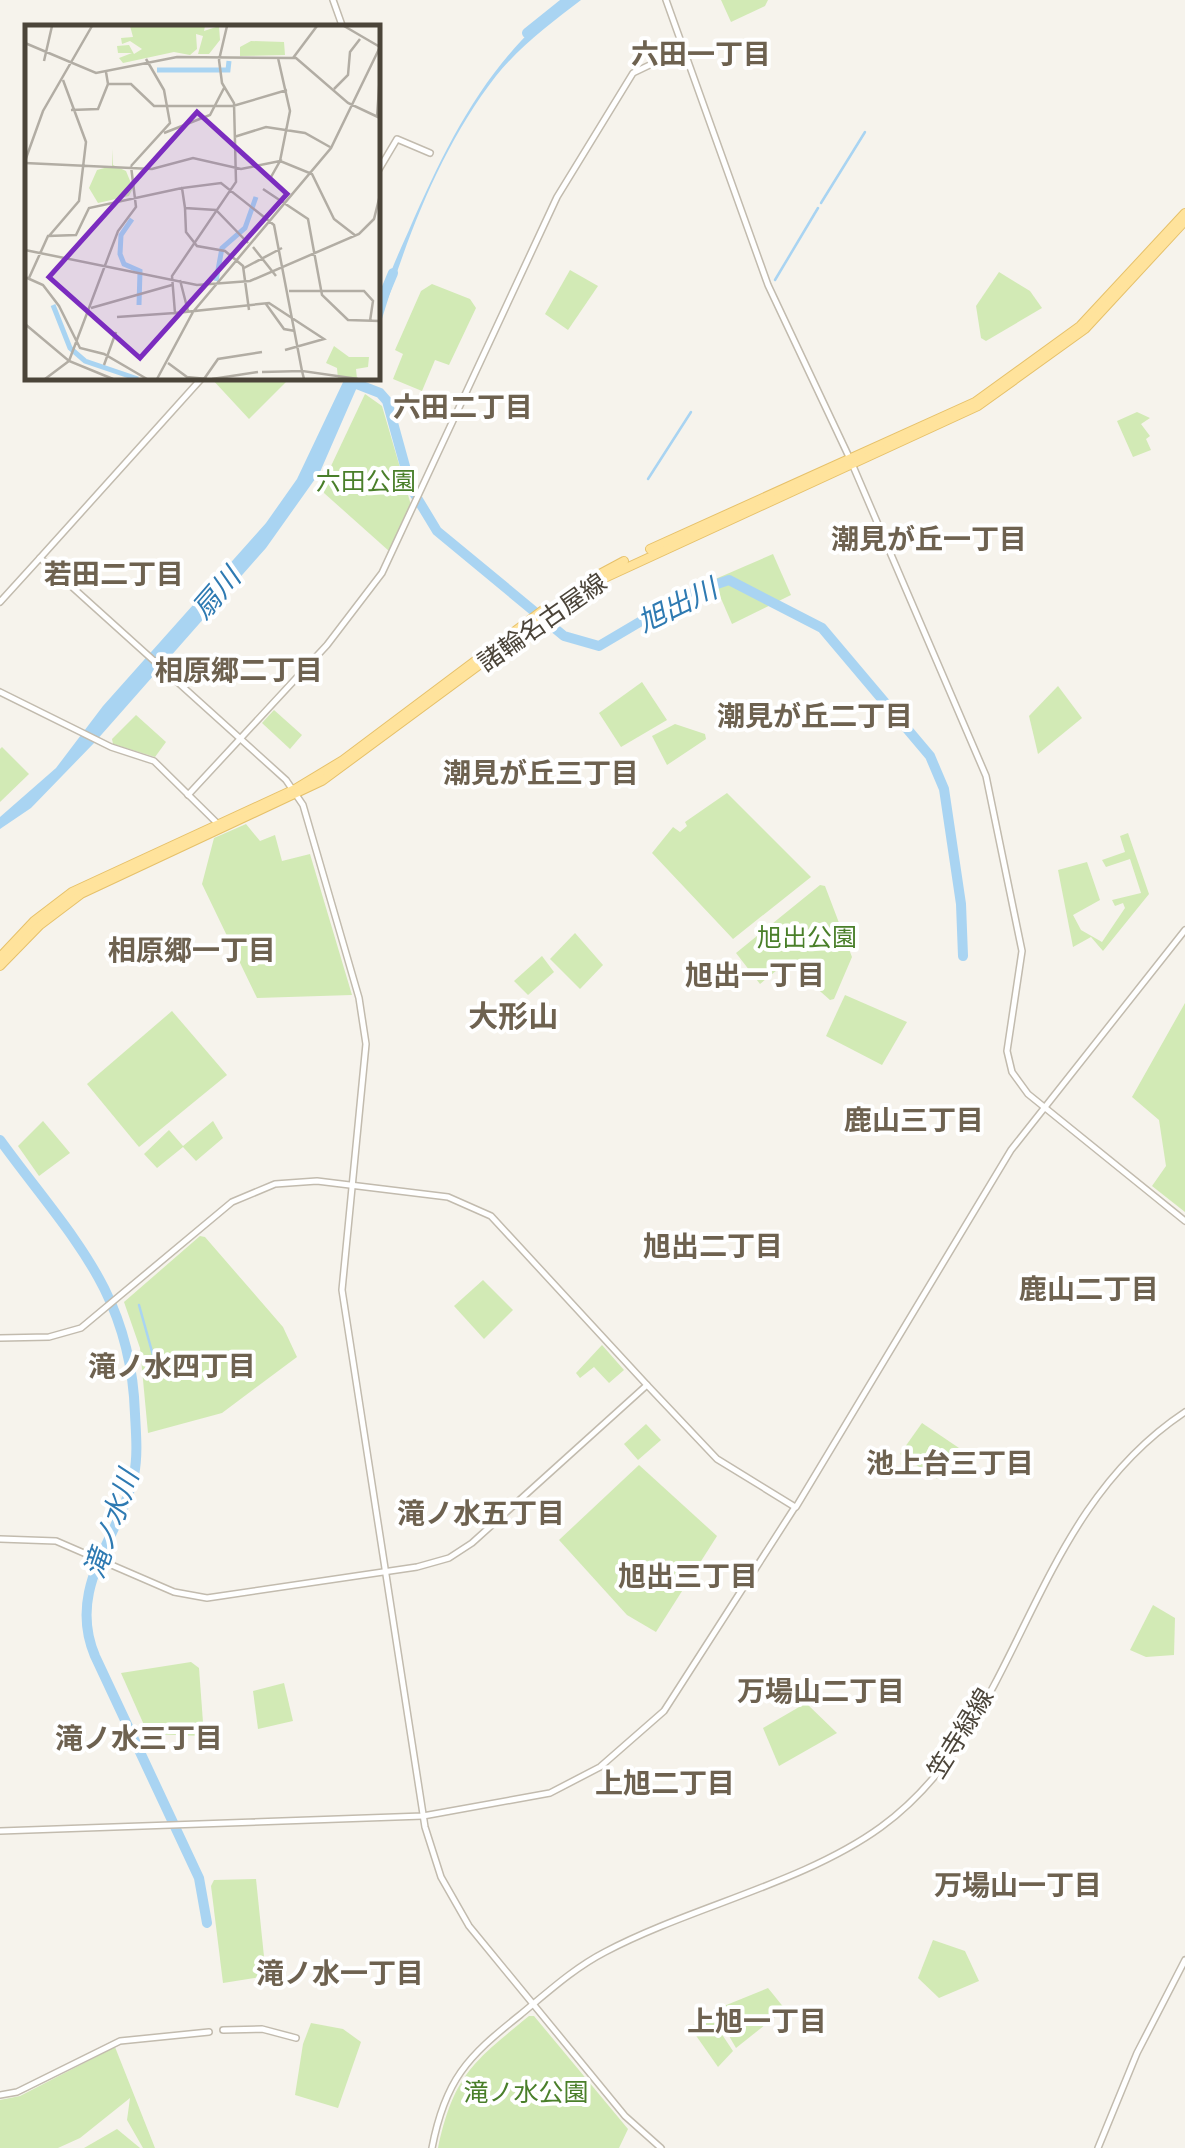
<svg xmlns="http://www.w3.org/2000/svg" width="1185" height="2148" font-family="Lato,'Noto Sans JP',sans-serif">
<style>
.green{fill:#d2eab5}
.water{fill:#a9d4f2}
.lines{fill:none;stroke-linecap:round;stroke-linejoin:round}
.stream{stroke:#a9d4f2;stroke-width:2.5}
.river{stroke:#a9d4f2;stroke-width:10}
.minor-casing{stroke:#c2bbae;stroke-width:8}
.major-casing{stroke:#e6c16a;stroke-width:10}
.minor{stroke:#fff;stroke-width:5}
.major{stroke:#ffe39c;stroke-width:8}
.labels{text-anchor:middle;stroke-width:8;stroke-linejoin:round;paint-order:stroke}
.park-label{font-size:25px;fill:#4a7f2a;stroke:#fff}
.street-label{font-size:25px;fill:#4b4439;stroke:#fff}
.neighbourhood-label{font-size:28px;font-weight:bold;fill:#6e6250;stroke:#fff}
.water-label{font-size:28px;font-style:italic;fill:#2e7ab2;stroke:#fff}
.quarter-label{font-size:30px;font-weight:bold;fill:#6e6250;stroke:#fff}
.inset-river{fill:none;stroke:#a9d4f2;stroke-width:5}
.inset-road{fill:none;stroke:#b2ada4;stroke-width:2.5}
.view{fill:#7b2cbf;fill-opacity:0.15;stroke:#7b2cbf;stroke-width:5}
.inset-edge{fill:none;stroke:#4b4439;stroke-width:5}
</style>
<rect width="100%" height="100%" fill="#f6f3ec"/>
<g class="green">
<polygon points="721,0 768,0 765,6 731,22"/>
<polygon points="570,270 598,286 568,330 545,314"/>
<polygon points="999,272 1030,291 1042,308 986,341 981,338 976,306"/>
<polygon points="432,284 470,299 476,308 449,365 435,360 422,391 393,379 403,354 395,350 421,291"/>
<polygon points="211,378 290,378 249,419"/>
<polygon points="365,394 382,406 411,505 389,551 324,493 323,483"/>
<polygon points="1137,412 1150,418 1141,424 1150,436 1146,439 1151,450 1133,457 1117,421"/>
<polygon points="773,554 791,595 732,624 713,580"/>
<polygon points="642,682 667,720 621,747 599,713"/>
<polygon points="1058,686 1082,718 1038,754 1029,716"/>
<polygon points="274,710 302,735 290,749 262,723"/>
<polygon points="136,715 166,742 155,757 113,744 112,739"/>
<polygon points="675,724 705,734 706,739 667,765 652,736"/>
<polygon points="2,747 29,774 0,802 0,749"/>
<polygon points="727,793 811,877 733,939 652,853 673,827 680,832 687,826 685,822"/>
<polygon points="246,824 260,841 275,835 282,861 310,854 352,995 257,998 202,884 214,838"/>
<polygon points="1128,833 1149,894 1103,951 1091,937 1073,947 1058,870 1087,862 1100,900 1073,915 1081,930 1102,942 1125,908 1123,903 1115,906 1112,900 1141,893 1130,859 1106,867 1102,860 1125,852 1120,836"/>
<polygon points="820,885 825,886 852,957 834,999 830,1000 787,962 760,984 736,953"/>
<polygon points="575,933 603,965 580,989 550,959"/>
<polygon points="542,956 554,972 528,995 514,981"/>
<polygon points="845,995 907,1022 882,1065 826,1036"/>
<polygon points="1185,1003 1185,1212 1152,1186 1166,1166 1159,1120 1132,1097"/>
<polygon points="172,1011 227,1075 139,1147 87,1084"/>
<polygon points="43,1121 70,1153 39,1176 18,1146"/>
<polygon points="213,1121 223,1138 196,1161 183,1147 157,1168 144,1154 169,1130 183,1146"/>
<polygon points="200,1236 205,1237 283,1327 297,1357 222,1413 148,1433 140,1348 124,1302"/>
<polygon points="483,1280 513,1310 484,1339 454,1306"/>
<polygon points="602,1345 624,1370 609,1383 594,1367 580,1378 576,1373"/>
<polygon points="922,1423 959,1448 937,1479 900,1454"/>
<polygon points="646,1424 661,1440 638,1460 624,1444"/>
<polygon points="639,1465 717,1536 656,1632 627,1615 559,1540"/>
<polygon points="1153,1605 1175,1618 1174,1655 1146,1657 1130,1650"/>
<polygon points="191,1662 199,1668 204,1736 148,1734 121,1673"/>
<polygon points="284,1683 293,1721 258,1729 253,1691"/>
<polygon points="806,1703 837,1733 779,1766 763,1728"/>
<polygon points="256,1879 266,1976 223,1983 211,1886 214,1880"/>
<polygon points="933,1940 965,1951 979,1981 939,1998 918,1978"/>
<polygon points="768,1988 785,2009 736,2048 714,2010"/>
<polygon points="709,2015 733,2051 718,2067 690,2027"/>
<path d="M529 2016H534L628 2129 619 2148H438C454 2075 473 2062 529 2016Z"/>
<polygon points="311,2023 343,2029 361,2042 338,2108 295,2095 303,2044"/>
<polygon points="115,2047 155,2148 143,2148 127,2120 130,2098 80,2138 58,2148 0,2148 0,2100 20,2096"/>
<polygon points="117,2129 140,2148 84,2148"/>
</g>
<g class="water">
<path d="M566 0H581C551 23 520 46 496 76 439 149 404 244 378 332 377 297 395 262 409 230 448 141 487 61 566 0Z"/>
<polygon points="345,378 361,378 320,472 266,548 95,742 31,808 0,829 0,817 56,768 103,706 266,523 297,479"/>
</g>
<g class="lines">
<g class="stream">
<polyline points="821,203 865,132"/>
<polyline points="775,280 818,208"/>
<polyline points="648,479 691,412"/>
<polyline points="139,1305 156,1366 169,1380"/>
</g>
<g class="river">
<polyline points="527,33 568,0"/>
<polyline points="378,309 393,273"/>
<polyline points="349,381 380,393 387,401 411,488 437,531 564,636 599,646 687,594 729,580 822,628 930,756 944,789 961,904 963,956"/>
<path d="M0 1140C69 1235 131 1290 135 1414 136 1434 138 1455 134 1475 119 1539 66 1587 95 1656L199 1878 207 1923"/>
</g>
<g class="minor-casing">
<g id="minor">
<polyline points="333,0 343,28"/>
<polyline points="666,0 768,285 850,459 986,776 1022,951 1007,1051 1012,1072 1028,1094 1185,1221"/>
<polyline points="378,171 397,139 430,153"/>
<polyline points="40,558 202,378"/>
<polyline points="0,602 40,558 286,780 303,805 359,998 366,1044 342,1290 425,1827 441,1877 469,1926 625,2116 661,2148"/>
<polyline points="0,692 111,747 154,761 218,824"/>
<polyline points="188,795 327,645 382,573 557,197 633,73 683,49"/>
<polyline points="0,1338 49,1337 81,1328 232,1202 275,1184 317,1181 448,1197 491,1216 647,1385"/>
<polyline points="796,1507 1011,1150 1185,930"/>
<polyline points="0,1539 56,1541 174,1592 207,1598 417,1567 449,1558 472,1543 647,1385 717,1459 795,1507 664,1711 600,1767 550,1793 423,1816 0,1831"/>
<polyline points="223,2030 262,2029 296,2038"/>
<polyline points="0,2095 17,2092 120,2041 209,2032"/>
<path d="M432 2148C445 2080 467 2057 520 2015 548 1992 574 1968 605 1952 690 1907 804 1883 881 1827 1024 1723 1025 1518 1185 1412"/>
<polyline points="1098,2148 1137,2053 1185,1960"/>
</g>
</g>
<g class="major-casing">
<g id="major">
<polyline points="650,549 975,402 1080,326 1185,213"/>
<polyline points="596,576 624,561"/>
<polyline points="0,957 34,921 72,892 295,789 343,760 547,607"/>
<polyline points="0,966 40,925 81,894 322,781 585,587 978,406 1085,329 1185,221"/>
</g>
</g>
<use href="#minor" class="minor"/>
<use href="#major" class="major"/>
</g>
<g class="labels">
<g class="park-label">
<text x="366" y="490">六田公園</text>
<text x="807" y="946">旭出公園</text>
<text x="526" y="2101">滝ノ水公園</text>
</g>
<g class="street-label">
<text transform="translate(542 622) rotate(-35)" y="9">諸輪名古屋線</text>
<text transform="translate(960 1733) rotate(-58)" y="9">笠寺緑線</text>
</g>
<g class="neighbourhood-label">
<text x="701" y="64">六田一丁目</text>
<text x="463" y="417">六田二丁目</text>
<text x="929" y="549">潮見が丘一丁目</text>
<text x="114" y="584">若田二丁目</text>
<text x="239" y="680">相原郷二丁目</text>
<text x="815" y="726">潮見が丘二丁目</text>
<text x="541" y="783">潮見が丘三丁目</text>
<text x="192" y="960">相原郷一丁目</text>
<text x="755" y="985">旭出一丁目</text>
<text x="914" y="1130">鹿山三丁目</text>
<text x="713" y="1256">旭出二丁目</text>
<text x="1089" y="1299">鹿山二丁目</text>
<text x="172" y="1376">滝ノ水四丁目</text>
<text x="950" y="1473">池上台三丁目</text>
<text x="481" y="1523">滝ノ水五丁目</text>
<text x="688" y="1586">旭出三丁目</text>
<text x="821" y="1701">万場山二丁目</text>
<text x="139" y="1748">滝ノ水三丁目</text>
<text x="665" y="1793">上旭二丁目</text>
<text x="1018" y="1895">万場山一丁目</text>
<text x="340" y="1983">滝ノ水一丁目</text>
<text x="757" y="2031">上旭一丁目</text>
</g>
<g class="water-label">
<text transform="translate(216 593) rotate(-49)" y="10">扇川</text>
<text transform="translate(677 605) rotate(-26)" y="10">旭出川</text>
<text transform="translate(111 1524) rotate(-71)" y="10">滝ノ水川</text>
</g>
<g class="quarter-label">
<text x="513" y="1027">大形山</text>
</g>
</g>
<g transform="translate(25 25)">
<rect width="355" height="355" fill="#f6f3ec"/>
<path d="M105 1H180L179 6 194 1 195 15 184 29H173L178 11 171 9 172 24 165 30 149 27 98 38 94 33 107 28H93L92 21 104 20 109 29 117 24 105 16 97 19 96 13 108 12ZM226 16 259 17 260 30 215 31V22ZM88 124V140L101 146 108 163 104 171 73 178 64 163 72 145 87 141ZM309 321 324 332H344L343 342 331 344 332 354H313L312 343 301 338Z" fill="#d2eab5"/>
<path class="inset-river" d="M132 45H203L204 36M107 194 96 210 95 229 99 239 115 246 114 280M191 256 197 223 220 203 231 172M28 280 45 323 60 336 113 354"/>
<path class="inset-road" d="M202 1 194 35 197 58 209 78 211 157 147 251 150 288 244 278 299 314 260 325M319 1 355 22M0 18 71 48 152 32 271 33 323 78 355 93M253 33 265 86 255 136 287 149 309 194 331 211M268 33 292 1M19 36 27 1M81 47 83 59H106L129 81H208L262 65M309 64 323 50 325 27 335 14M46 85 73 84 83 59M352 92 355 49M139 108 185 90 199 63M209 112 241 102 280 108 305 122M0 136 18 86 67 1M0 138 127 144 168 133 216 144 255 136 246 152M106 141 145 98 139 65 121 34M238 164 283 194 297 270 323 295 355 296M160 183 161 207 172 221 200 226 218 241 224 285M24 211 54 176 61 117 38 55M223 218 191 185 160 183 157 163 196 158 249 200 277 346 333 354M228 222 251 251M0 225 172 260 225 256 334 209 349 194 355 170M219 243 257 223M0 252 18 260 34 281 55 323 79 329 122 354M4 253 23 211 51 210 64 183 157 163M155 255 163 286M264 266H339L348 276 345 296M241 279 259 304 270 306M66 283 147 260M92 292 150 288M0 299 44 336 88 354M143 338 162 352 182 354M79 340 91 307M237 347 277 346 279 354M20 354 44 336 93 206 111 182 106 141M132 354 168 287 306 123 355 22M179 354 193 334 237 327M187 354 233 347"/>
<path class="view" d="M172 87 262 169 115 333 24 252Z"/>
<rect width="355" height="355" class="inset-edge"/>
</g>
</svg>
